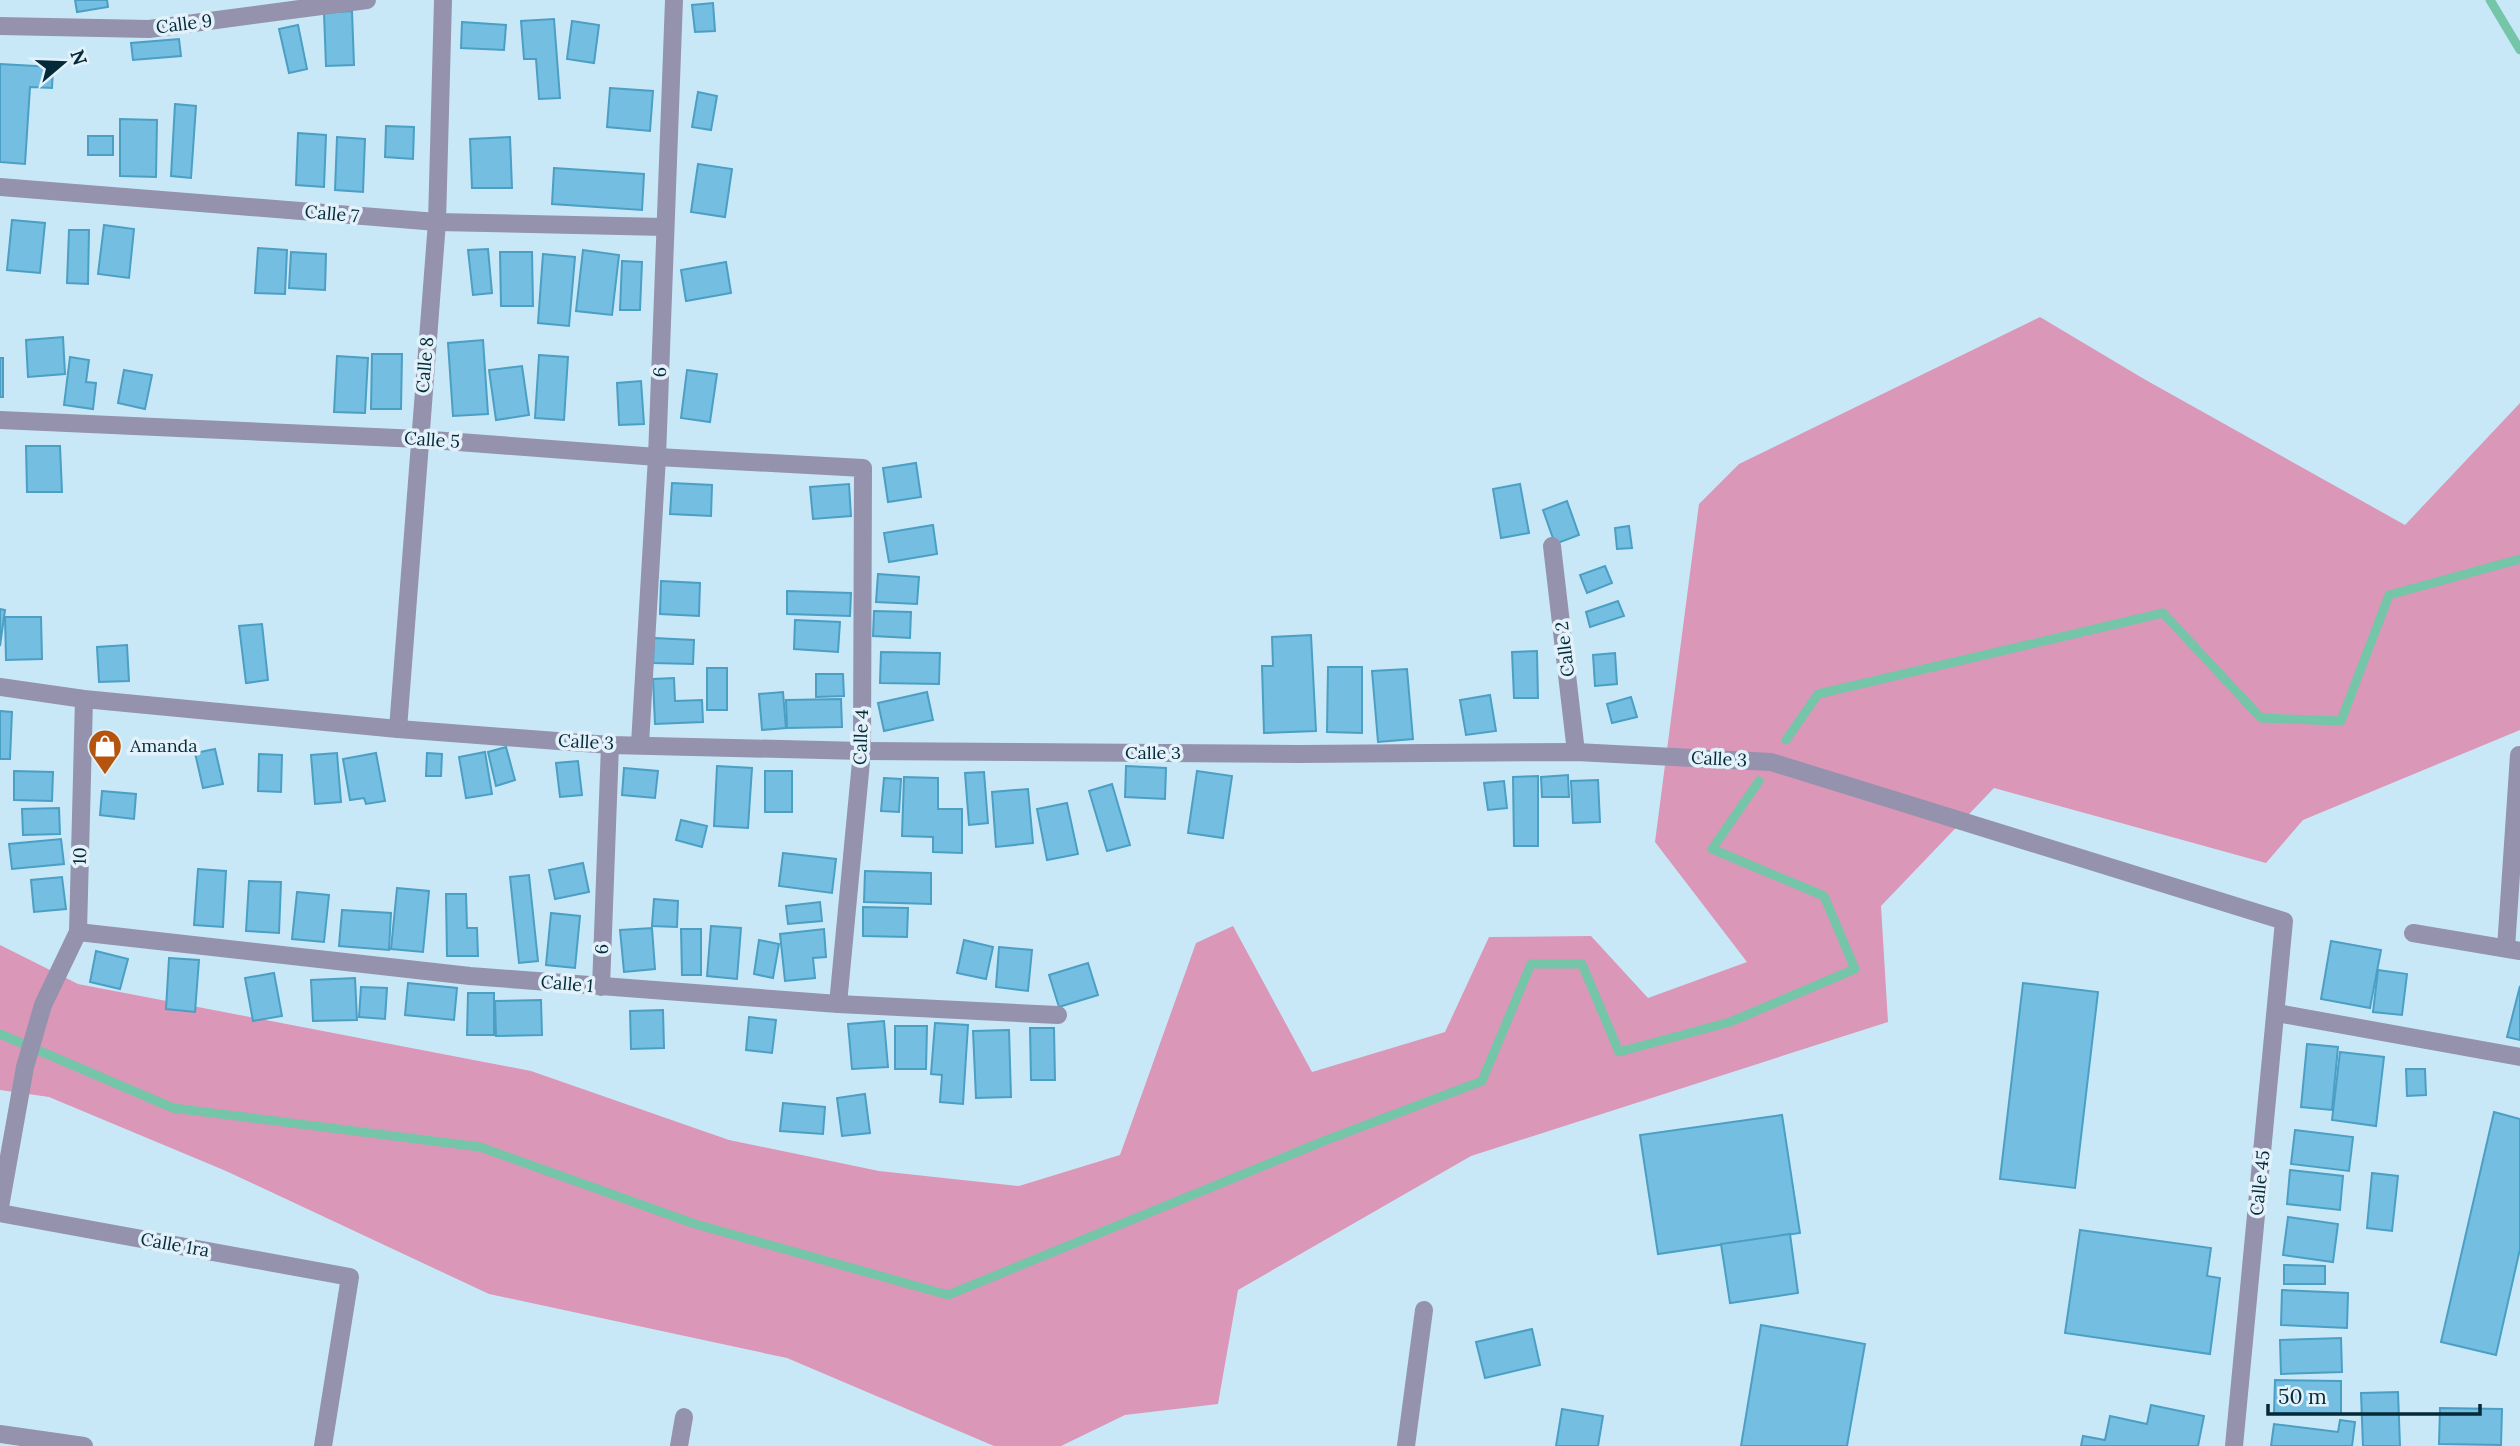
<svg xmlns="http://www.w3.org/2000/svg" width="2520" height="1446" font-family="Lora,serif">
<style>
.forest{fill:#da97b7}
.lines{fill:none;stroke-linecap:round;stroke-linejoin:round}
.stream{stroke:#75c5a9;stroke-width:9}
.building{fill:#73bee1;stroke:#4b9fc4;stroke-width:2}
.minor{stroke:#9492ad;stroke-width:18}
.labels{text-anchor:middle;stroke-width:7;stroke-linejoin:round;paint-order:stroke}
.street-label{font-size:18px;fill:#042938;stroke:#e3f2fa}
.poi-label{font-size:18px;fill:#042938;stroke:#e3f2fa;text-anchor:start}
</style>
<rect width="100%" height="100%" fill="#c9e8f7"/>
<polygon class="forest" points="2040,317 2144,379 2405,525 2520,403 2520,730 2303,820 2266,863 1994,788 1881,906 1888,1022 1471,1156 1238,1290 1218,1404 1125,1415 1061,1446 994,1446 787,1358 489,1294 226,1171 49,1097 0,1090 0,945 78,984 531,1071 729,1140 879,1171 1019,1186 1120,1155 1196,943 1233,926 1312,1072 1445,1032 1489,937 1591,936 1648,998 1747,962 1655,842 1699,504 1739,464"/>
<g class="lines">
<g class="stream">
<polyline points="2490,0 2520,50"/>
<polyline points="1786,740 1818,694 2163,613 2261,718 2341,721 2389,595 2520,559"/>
<polyline points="0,1034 173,1108 480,1147 695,1224 948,1295 1324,1141 1482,1081 1531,964 1582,964 1619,1052 1730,1022 1855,969 1824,896 1712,849 1759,781"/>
</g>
</g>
<g class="building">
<polygon points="75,0 107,0 108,7 77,12"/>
<polygon points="713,3 715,31 695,32 692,5"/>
<polygon points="352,11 354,65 326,66 324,13"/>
<polygon points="554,19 560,98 539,99 536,59 524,59 521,21"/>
<polygon points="572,21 599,25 594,63 567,59"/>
<polygon points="462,22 506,25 504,50 461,48"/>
<polygon points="298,25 307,69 289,73 279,29"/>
<polygon points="179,39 181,56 133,60 131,43"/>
<polygon points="0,64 53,67 52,88 30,87 25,164 0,162"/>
<polygon points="610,88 653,91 650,131 607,127"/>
<polygon points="698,92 717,96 711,130 692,127"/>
<polygon points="175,104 196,106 191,178 171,176"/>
<polygon points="120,119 157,120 156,177 120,176"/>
<polygon points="386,126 414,127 413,159 385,157"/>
<polygon points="298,133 326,135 324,187 296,185"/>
<rect x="88" y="136" width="25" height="19"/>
<polygon points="337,137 365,139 363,192 335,190"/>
<polygon points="510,137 512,188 472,188 470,139"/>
<polygon points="698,164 732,169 725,217 691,212"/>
<polygon points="554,168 644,174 642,210 552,204"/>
<polygon points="12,220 45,223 40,273 7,270"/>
<polygon points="104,225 134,229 129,278 98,274"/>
<polygon points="69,230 89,230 88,284 67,283"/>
<polygon points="258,248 287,250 285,294 255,293"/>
<polygon points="488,249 492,293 473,295 468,250"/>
<polygon points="583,250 619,255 612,315 576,311"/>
<polygon points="291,252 326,254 325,290 289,288"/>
<polygon points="500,252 532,252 533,306 501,306"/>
<polygon points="543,254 575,257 569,326 538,323"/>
<polygon points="622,261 642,262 640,310 620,310"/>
<polygon points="726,262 731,293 686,301 681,270"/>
<polygon points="63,337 65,374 28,377 26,340"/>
<polygon points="483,340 488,414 453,416 448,343"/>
<polygon points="372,354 402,354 401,409 371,409"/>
<polygon points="539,355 568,357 564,420 535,418"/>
<polygon points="337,356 368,358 365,413 334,412"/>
<polygon points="70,357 89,360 86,382 96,383 93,409 64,405"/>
<rect x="0" y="358" width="3" height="39"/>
<polygon points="522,366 529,415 496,420 489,370"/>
<polygon points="124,370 152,375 145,409 118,403"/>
<polygon points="687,370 717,374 710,422 681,418"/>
<polygon points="641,381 644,424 619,425 617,383"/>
<polygon points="26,446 60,446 62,492 27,492"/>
<polygon points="916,463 921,497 888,502 883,468"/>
<polygon points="672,483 712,485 711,516 670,514"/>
<polygon points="849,484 851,516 813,519 810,487"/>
<polygon points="1520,484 1529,533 1501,538 1493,489"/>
<polygon points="1567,501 1579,535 1555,544 1543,510"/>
<polygon points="933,525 937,554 889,562 884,533"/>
<polygon points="1629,526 1632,548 1617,549 1615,528"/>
<polygon points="1605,566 1612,583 1587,593 1580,575"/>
<polygon points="878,574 919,577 917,604 876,602"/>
<polygon points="661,581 700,583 699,616 660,614"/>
<polygon points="787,591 851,593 850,616 787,614"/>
<polygon points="1618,601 1624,616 1590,627 1586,612"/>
<polygon points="0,609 5,610 0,646"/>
<polygon points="874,611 911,612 910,638 873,636"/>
<polygon points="5,617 41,617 42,659 6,660"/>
<polygon points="795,620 840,622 838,652 794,649"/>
<polygon points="262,624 268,680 246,683 239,626"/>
<polygon points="1311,635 1316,731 1264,733 1262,666 1273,666 1272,637"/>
<polygon points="654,638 694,640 693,664 653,663"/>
<polygon points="127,645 129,681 99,682 97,647"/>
<polygon points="1537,651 1538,698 1514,698 1512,652"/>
<polygon points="881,652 940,653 939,684 880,683"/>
<polygon points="1615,653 1617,684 1595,686 1593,655"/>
<polygon points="1328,667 1362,667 1362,733 1327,732"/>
<rect x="707" y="668" width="20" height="42"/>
<polygon points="1407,669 1413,739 1378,742 1372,671"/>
<polygon points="816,674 843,674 844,696 816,697"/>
<polygon points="674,678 675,701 702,700 703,722 655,724 653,679"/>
<polygon points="783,692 786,728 762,730 759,694"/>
<polygon points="927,692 933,720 884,731 878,703"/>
<polygon points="1490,695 1496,731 1466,735 1460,700"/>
<polygon points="1631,697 1637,717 1612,723 1607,704"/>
<polygon points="841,699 842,727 787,728 786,700"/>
<polygon points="0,711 12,712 10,759 0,759"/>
<polygon points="506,747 515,780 496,786 488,752"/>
<polygon points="215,749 223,784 203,788 195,753"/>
<polygon points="485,752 492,794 466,798 459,757"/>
<polygon points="337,753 341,802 315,804 311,755"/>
<polygon points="376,753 385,801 366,804 364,798 350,800 343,759"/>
<polygon points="427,753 442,754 441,776 426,776"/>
<polygon points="259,754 282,755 281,792 258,791"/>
<polygon points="578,761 582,795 560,797 556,763"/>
<polygon points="717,766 752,768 748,828 714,826"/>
<polygon points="1126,766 1166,768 1165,799 1125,797"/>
<polygon points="624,768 658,771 655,798 622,795"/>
<polygon points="14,771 53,772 52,801 14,800"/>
<rect x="765" y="771" width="27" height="41"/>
<polygon points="1197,771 1232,776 1223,838 1188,833"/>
<polygon points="984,772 988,823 969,825 965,773"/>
<polygon points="1568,775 1569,797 1542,797 1541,777"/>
<polygon points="1538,776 1538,846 1514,846 1513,777"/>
<polygon points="904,777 938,778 938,809 962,809 962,853 933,852 933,837 902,836"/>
<polygon points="884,778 901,779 899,812 881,811"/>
<polygon points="1598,780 1600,822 1573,823 1571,781"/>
<polygon points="1504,781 1507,808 1488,810 1484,783"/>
<polygon points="1112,784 1130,845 1107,851 1089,791"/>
<polygon points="1028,789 1033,843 996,847 992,792"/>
<polygon points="102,791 136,794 134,819 100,815"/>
<polygon points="1067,803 1078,854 1047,860 1037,809"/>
<polygon points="59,808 60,834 23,835 22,809"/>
<polygon points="681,820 707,826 702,847 676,840"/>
<polygon points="61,839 64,864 12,869 9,844"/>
<polygon points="783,853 836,859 832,893 779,886"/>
<polygon points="583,863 589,892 555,899 549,870"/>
<polygon points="198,869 226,871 223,927 194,925"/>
<polygon points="865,871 931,873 931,904 864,902"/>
<polygon points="529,875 538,961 519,963 510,877"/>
<polygon points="62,877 66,909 34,912 31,880"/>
<polygon points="249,881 281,882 279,933 246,931"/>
<polygon points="397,888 429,891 423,952 391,949"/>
<polygon points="297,892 329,895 324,942 292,939"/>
<polygon points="446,894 466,894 467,928 477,928 478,956 447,956"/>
<polygon points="654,899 678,901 677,927 652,926"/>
<polygon points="820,902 822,921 788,924 786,906"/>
<polygon points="863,907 908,908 907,937 863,936"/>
<polygon points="342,910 391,913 389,950 339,946"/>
<polygon points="551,913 580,916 575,968 546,965"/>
<polygon points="711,926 741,928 737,979 707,976"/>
<polygon points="652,928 655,969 624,972 620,930"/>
<polygon points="681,929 701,929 701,975 682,975"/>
<polygon points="824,929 826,957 813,958 815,978 785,981 780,934"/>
<polygon points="759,940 779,944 773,978 754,974"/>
<polygon points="964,940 993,947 986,979 957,973"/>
<polygon points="2331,941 2381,950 2370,1008 2321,999"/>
<polygon points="999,947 1032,950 1028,991 996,987"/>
<polygon points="96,951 128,959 120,989 90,982"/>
<polygon points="169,958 199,960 195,1012 166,1009"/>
<polygon points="1088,963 1098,995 1059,1007 1049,975"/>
<polygon points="2378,970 2407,974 2402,1015 2373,1012"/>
<polygon points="274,973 282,1016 253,1021 245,978"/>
<polygon points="355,978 357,1020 313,1021 311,980"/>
<polygon points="408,983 457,988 454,1020 405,1015"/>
<polygon points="2023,983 2098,992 2075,1188 2000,1179"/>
<polygon points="2520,986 2520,1040 2507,1037"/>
<polygon points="361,987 387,988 385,1019 359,1017"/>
<polygon points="468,993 494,993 494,1035 467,1035"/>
<polygon points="541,1000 542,1035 496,1036 495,1001"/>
<polygon points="663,1010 664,1048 631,1049 630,1011"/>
<polygon points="749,1017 776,1020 772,1053 746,1050"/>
<polygon points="884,1021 888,1067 852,1069 848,1024"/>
<polygon points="935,1023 968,1025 963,1104 940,1102 942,1075 931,1074"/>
<polygon points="895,1026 927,1026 926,1069 895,1069"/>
<polygon points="1030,1028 1054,1028 1055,1080 1031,1080"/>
<polygon points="1009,1030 1011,1097 976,1098 973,1031"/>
<polygon points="2307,1044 2338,1047 2332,1110 2301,1107"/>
<polygon points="2340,1052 2384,1057 2376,1126 2332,1120"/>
<polygon points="2406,1069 2425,1069 2426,1095 2407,1096"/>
<polygon points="865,1094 870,1133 842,1136 837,1098"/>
<polygon points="783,1103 825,1107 823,1134 780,1131"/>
<polygon points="2494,1112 2520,1119 2520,1249 2496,1355 2441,1342"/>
<polygon points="1782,1115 1800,1233 1658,1254 1640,1135"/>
<polygon points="2295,1130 2353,1137 2349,1171 2291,1164"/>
<polygon points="2290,1170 2343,1176 2340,1210 2287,1204"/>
<polygon points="2372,1173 2398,1176 2392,1231 2367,1228"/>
<polygon points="2288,1217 2338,1224 2333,1262 2283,1255"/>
<polygon points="2080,1230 2211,1248 2207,1276 2220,1278 2210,1354 2065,1333"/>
<polygon points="1790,1234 1798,1293 1730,1303 1721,1244"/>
<polygon points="2284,1265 2325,1266 2325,1284 2284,1284"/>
<polygon points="2282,1290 2348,1293 2347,1328 2281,1325"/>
<polygon points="1761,1325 1865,1344 1847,1446 1741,1446"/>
<polygon points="1532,1329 1540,1365 1485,1378 1476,1342"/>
<polygon points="2341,1338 2342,1372 2281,1374 2280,1340"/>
<polygon points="2275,1380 2341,1381 2341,1414 2274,1413"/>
<polygon points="2398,1392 2400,1446 2363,1446 2361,1393"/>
<polygon points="2151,1405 2204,1416 2198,1446 2081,1446 2083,1436 2105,1440 2110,1416 2147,1424"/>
<polygon points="2440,1408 2502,1409 2501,1445 2439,1444"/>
<polygon points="1562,1409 1603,1416 1598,1446 1556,1446"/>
<polygon points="2340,1420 2355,1422 2352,1446 2271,1446 2274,1424 2338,1432"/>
</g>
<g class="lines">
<g class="minor">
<polyline points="0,26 149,29 367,0"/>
<polyline points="0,187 437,222 664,227"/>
<polyline points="0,420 419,439 657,457 863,468 862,751 838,1004"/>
<polyline points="1552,546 1576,752"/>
<polyline points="0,687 84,699 398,729 610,745 862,751 1298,754 1576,752 1771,762 2284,921 2234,1446"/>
<polyline points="398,729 437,222 443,0"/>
<polyline points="640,744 657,457 674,0"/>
<polyline points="78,932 470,976 838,1004 1058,1015"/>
<polyline points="2413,933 2520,951"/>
<polyline points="2506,948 2519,755"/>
<polyline points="601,987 610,745"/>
<polyline points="2277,1013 2520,1057"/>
<polyline points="0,1207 25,1067 43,1005 78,932 84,699"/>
<polyline points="0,1213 350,1277 323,1446"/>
<polyline points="0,1434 84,1446"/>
<polyline points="679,1446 684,1417"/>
<polyline points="1406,1446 1424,1310"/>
</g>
</g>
<defs>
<g id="shop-pin" transform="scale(1.75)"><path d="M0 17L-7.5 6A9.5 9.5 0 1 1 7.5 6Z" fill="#b4540d" stroke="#e3f2fa"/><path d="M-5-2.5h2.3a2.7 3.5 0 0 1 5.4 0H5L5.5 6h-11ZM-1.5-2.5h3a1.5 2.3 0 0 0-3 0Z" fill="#fff"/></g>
</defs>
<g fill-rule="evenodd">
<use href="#shop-pin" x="105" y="746"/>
</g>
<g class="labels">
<g class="street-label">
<text transform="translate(184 24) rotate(-7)" y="6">Calle 9</text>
<text transform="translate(332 214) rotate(5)" y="6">Calle 7</text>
<text transform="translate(425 365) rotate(-85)" y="6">Calle 8</text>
<text transform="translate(660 372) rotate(-88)" y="6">6</text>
<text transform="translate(432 440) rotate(4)" y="6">Calle 5</text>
<text transform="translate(1565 649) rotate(-97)" y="6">Calle 2</text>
<text transform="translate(861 737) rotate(-88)" y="6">Calle 4</text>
<text transform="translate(586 742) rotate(3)" y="6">Calle 3</text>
<text x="1153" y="759">Calle 3</text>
<text transform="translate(1719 759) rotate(3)" y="6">Calle 3</text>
<text transform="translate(80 856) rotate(-89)" y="6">10</text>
<text transform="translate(602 949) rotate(-88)" y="6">6</text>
<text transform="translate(567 984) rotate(5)" y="6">Calle 1</text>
<text transform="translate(2260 1183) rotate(-84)" y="6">Calle 45</text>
<text transform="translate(175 1245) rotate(10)" y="6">Calle 1ra</text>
</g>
<g class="poi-label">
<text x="130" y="752">Amanda</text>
</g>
</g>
<g transform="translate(63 63) rotate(71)" stroke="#e3f2fa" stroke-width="5" paint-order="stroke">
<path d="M0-5L12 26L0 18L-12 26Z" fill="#042938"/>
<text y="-10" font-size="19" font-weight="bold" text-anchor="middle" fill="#042938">N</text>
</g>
<path d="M2268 1404v10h212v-10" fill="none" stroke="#042938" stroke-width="3.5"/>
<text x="2278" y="1404" font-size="21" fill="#042938" stroke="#e3f2fa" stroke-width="5" paint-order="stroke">50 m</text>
</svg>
